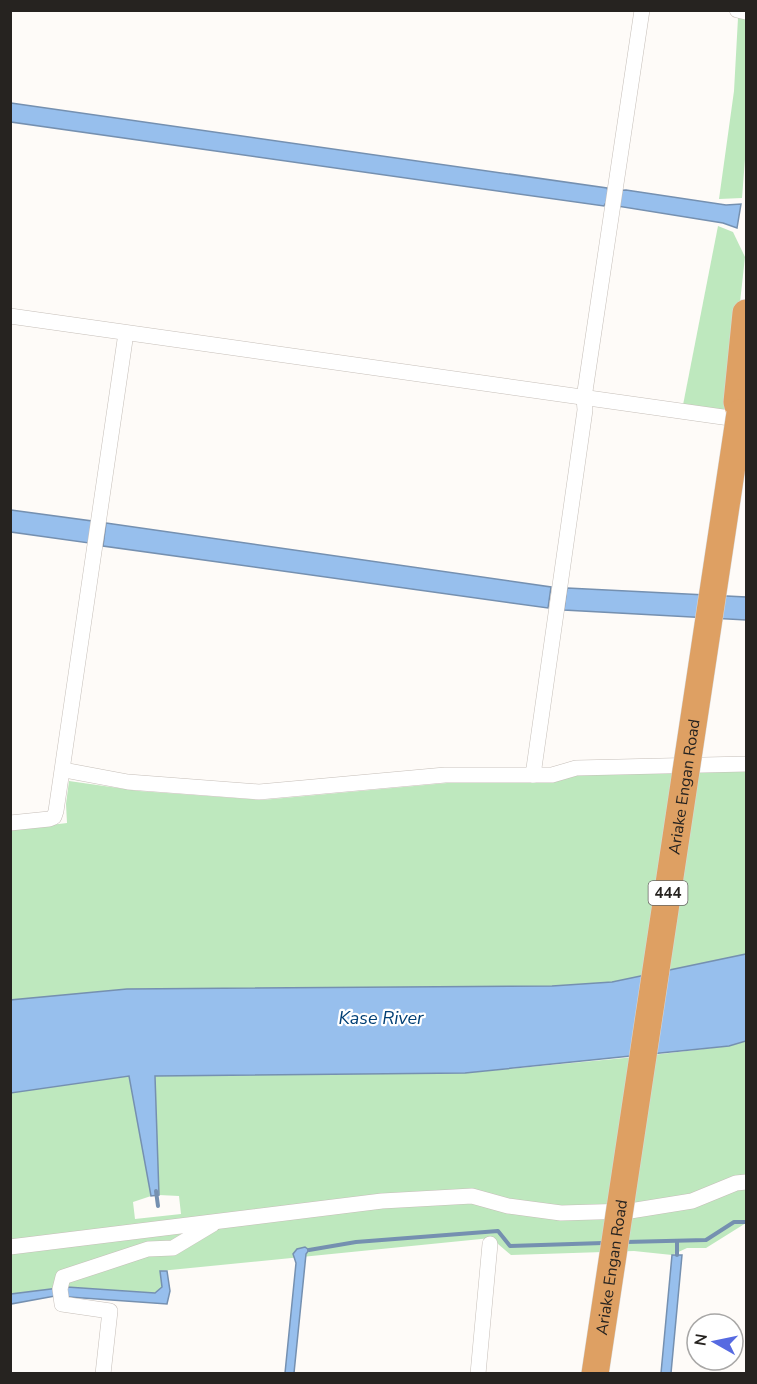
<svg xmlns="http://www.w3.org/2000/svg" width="757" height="1384" font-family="'Nunito Sans',sans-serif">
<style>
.green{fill:#bee8be}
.water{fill:#97bfed;stroke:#7590b0;stroke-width:1.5}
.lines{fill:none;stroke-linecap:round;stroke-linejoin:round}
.stream{stroke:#7590b0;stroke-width:4}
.minor-casing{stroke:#c6bfb9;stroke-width:16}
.motorway-casing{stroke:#d8d7d7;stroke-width:28}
.minor{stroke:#fff;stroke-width:15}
.motorway{stroke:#dea063;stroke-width:27}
.motorway-bridge-casing{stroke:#d8d7d7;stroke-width:28;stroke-linecap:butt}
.motorway-bridge{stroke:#dea063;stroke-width:27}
.labels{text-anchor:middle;stroke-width:4.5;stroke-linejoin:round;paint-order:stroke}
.shield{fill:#fff;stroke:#676563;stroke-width:1.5}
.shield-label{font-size:15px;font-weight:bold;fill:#262320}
.street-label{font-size:16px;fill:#262320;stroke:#fff}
.water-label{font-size:18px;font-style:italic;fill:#013f75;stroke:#fff}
</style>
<rect width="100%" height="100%" fill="#fefbf8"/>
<g class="green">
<polygon points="738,18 746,19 746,146 742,198 719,199 734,91"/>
<polygon points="718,226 733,232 745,257 728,411 683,405"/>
<polygon points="746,768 746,954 612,982 552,986 127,989 11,1000 10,830 67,823 66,804 69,781 139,791 262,800 447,783 555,782 575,773"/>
<polygon points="746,1041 746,1223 706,1248 687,1248 672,1255 634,1251 511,1255 491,1238 160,1271 162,1287 155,1293 67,1287 11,1294 10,1093 129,1076 151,1196 133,1202 135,1219 181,1214 179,1196 159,1195 155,1076 465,1073 635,1057 729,1046"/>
</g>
<g class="water">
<polygon points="11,103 607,188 608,191 626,190 726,205 741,204 737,228 723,223 605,204 604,206 11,122"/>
<polygon points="11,510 92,521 89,543 11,532"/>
<polygon points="106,523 551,587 548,608 103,546"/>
<polygon points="567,588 746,597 746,620 564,610"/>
<polygon points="746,954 746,1041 729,1046 465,1073 155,1076 159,1195 151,1196 129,1076 11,1093 10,1000 127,989 552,986 612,982"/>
<polygon points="305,1247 309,1250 306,1254 294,1373 285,1373 296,1263 293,1254 297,1249"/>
<polygon points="672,1255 682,1255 671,1373 661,1373"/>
<polygon points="160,1271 167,1271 170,1291 167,1304 55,1296 11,1304 11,1294 67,1287 155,1293 162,1287"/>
</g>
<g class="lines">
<g class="stream">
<polyline points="156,1191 158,1206"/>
<polyline points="626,1242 706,1240 734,1222 746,1222"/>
<polyline points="309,1250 356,1242 498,1231 510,1246 603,1243"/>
<polyline points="677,1255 677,1241"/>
</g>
<g class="minor-casing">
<g id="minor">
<polyline points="737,10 746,12"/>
<polyline points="10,316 744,420"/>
<polyline points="64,770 128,782 259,792 445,775 552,775 576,768 746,764"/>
<polyline points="533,775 585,410 584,398 642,10"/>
<polyline points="10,823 49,819 54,817 56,811 126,333"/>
<polyline points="10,1247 382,1201 472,1196 508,1206 561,1213 630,1211 692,1201 736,1183 746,1182"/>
<polyline points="103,1374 110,1311 62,1304 60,1289 63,1277 148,1249 173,1248 213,1224"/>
<polyline points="478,1374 490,1244"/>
</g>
</g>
<g class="motorway-casing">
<polyline id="motorway" points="740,413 737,402 746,313"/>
</g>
<use href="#minor" class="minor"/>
<use href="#motorway" class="motorway"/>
<g class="motorway-bridge-casing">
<g id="motorway-bridge">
<path id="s1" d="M595 1374 740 413"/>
</g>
</g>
<use href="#motorway-bridge" class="motorway-bridge"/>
</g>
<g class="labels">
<rect class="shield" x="648.5" y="881" width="39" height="24" rx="4.5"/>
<g class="shield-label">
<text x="668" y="898">444</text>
</g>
<g class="street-label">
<text dy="6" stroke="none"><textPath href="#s1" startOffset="594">Ariake Engan Road</textPath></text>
<text dy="6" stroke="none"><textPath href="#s1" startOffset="108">Ariake Engan Road</textPath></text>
</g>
<g class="water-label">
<text x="381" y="1024">Kase River</text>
</g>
</g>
<rect width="757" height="1384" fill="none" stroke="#262320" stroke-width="24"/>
<g transform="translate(715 1342) rotate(279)"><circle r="28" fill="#ffffff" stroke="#a8a7a6" stroke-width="1.5"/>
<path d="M0-4.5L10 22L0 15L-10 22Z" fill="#566ae1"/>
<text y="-9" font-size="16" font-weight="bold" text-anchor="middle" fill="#262320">N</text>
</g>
</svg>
